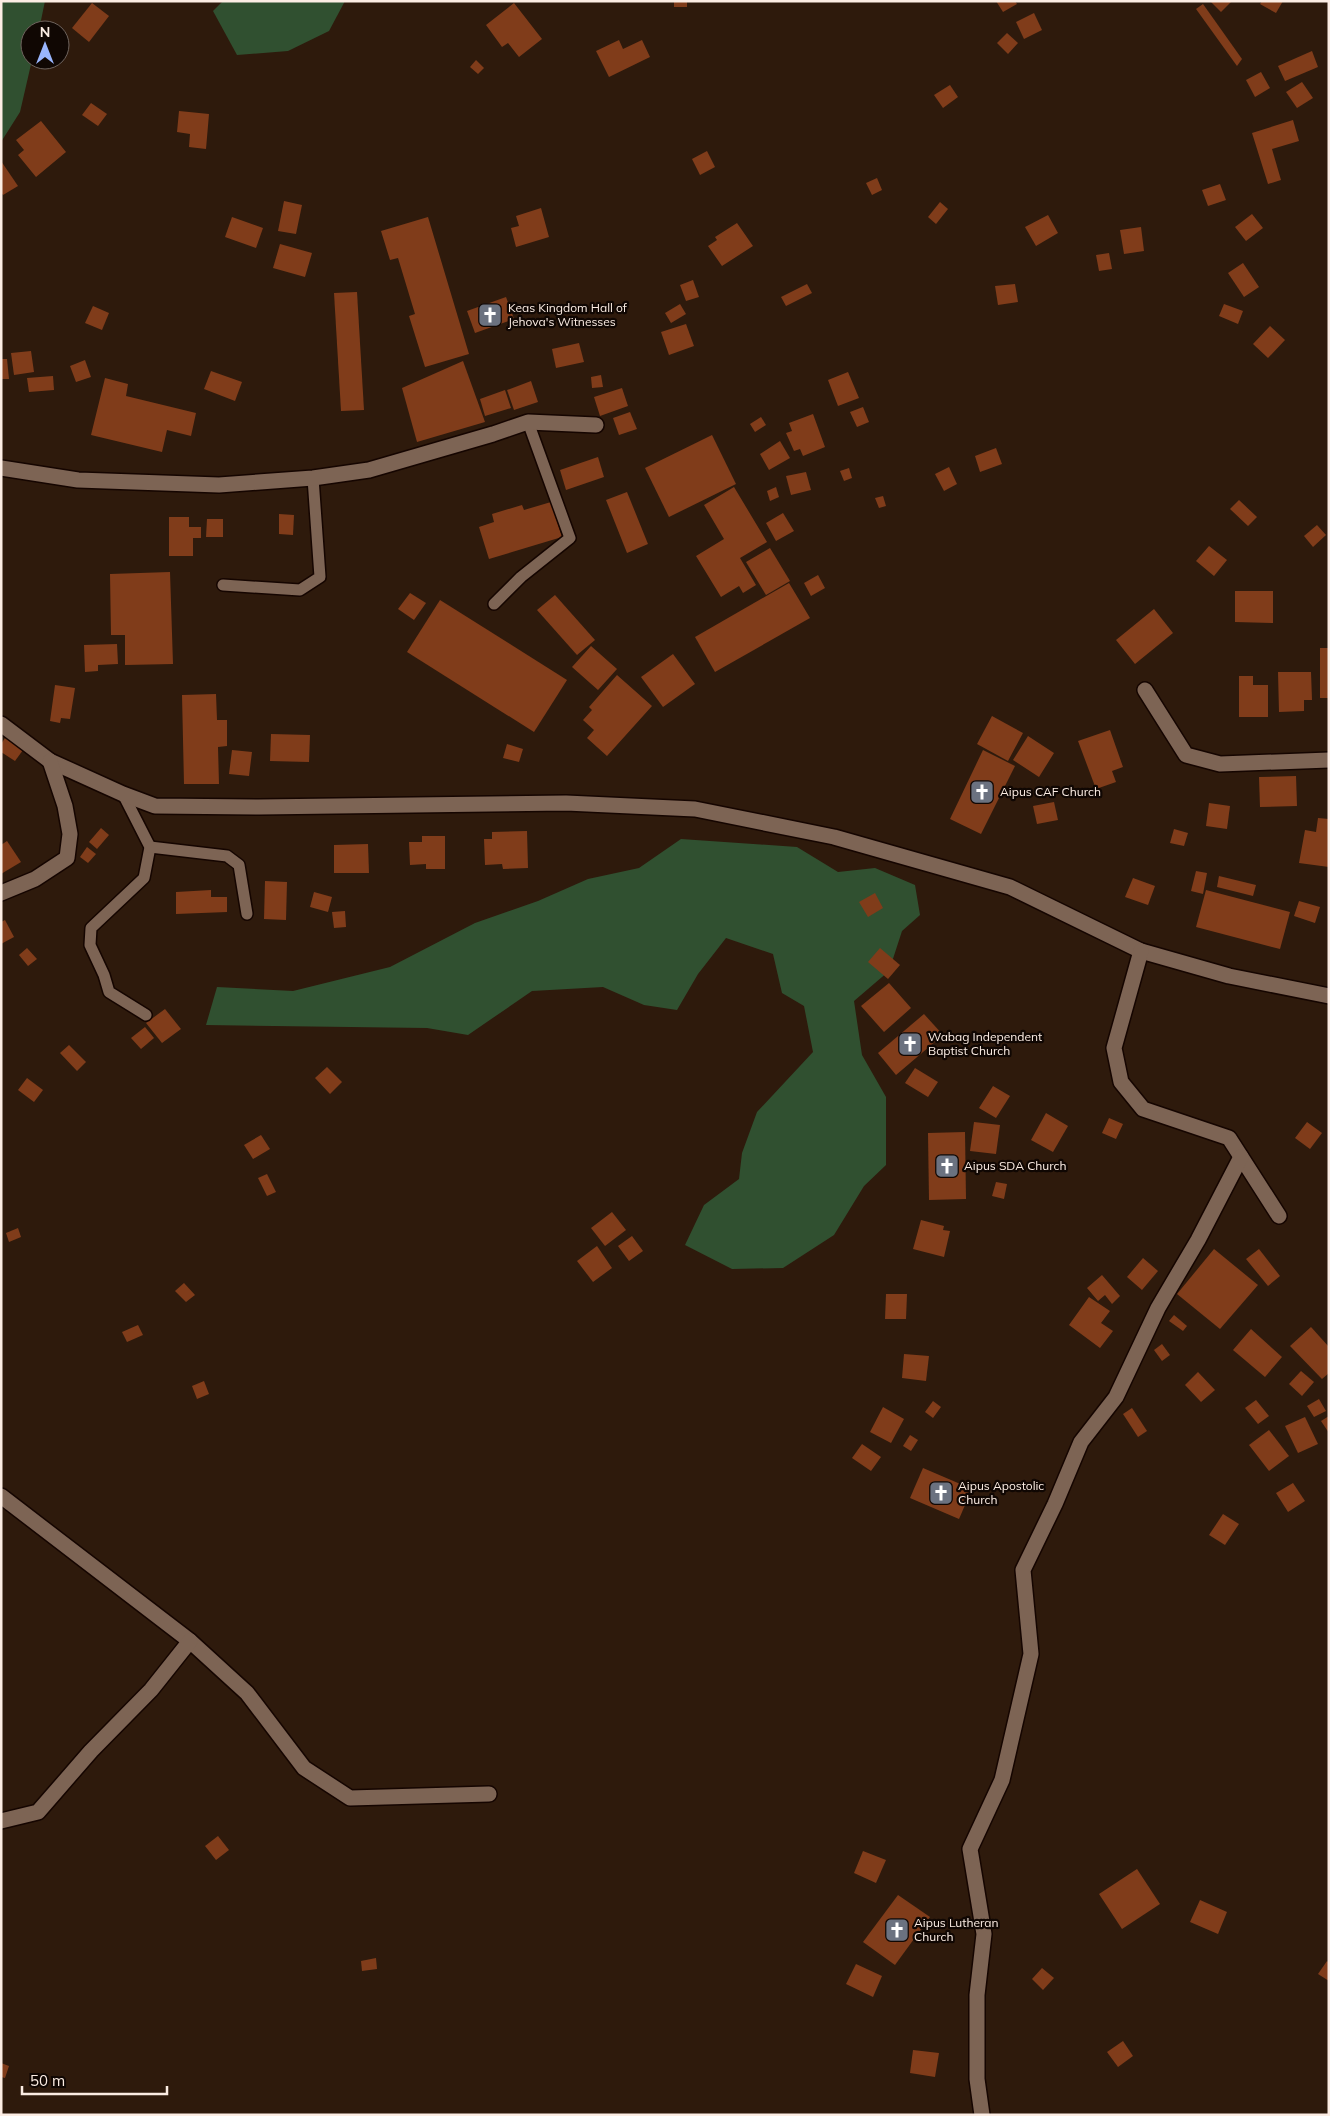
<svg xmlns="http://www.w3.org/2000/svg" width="1330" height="2116" font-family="Mulish,sans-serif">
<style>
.green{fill:#305030}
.building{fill:#803c1a}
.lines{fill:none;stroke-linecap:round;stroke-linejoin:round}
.lane-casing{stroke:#150500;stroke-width:14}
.street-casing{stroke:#150500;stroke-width:18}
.lane{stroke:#7d6454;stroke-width:11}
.street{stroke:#7d6454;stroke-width:15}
.labels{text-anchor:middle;stroke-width:4.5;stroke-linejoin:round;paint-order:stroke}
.poi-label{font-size:12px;fill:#fcede4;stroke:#100703;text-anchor:start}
</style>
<rect width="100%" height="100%" fill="#2e1a0c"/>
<g class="green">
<polygon points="1,1 45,1 39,30 30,30 30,60 32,60 20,112 1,142"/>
<polygon points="223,1 345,1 329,31 288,51 237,55 213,11"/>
<polygon points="681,839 797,847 838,872 875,868 915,885 920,915 902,931 889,971 854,1001 862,1055 886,1097 886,1165 864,1186 834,1235 783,1268 732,1269 685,1245 704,1205 739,1179 742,1153 757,1112 813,1052 804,1006 782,993 773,954 726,938 698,974 677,1010 644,1005 603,987 532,991 468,1035 427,1028 206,1025 217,987 293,991 390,967 475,923 538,901 588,879 639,868"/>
</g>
<g class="building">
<rect x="674" y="1" width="13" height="6"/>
<polygon points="996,1 1015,1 1017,4 1003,12"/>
<polygon points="1210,1 1232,1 1221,12"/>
<polygon points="1262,1 1283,1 1276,13 1260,4"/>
<polygon points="92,3 109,16 89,42 72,28"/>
<polygon points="514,3 542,39 519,57 508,43 502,47 486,25"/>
<polygon points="1203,4 1242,59 1237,66 1196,9"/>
<polygon points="1034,13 1042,30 1024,39 1016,22"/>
<polygon points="1007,33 1018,43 1008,54 997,43"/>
<polygon points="619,40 623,49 642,40 650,57 609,77 596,51"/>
<polygon points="1312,51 1318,67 1285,81 1278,66"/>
<polygon points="476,60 484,68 478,74 470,67"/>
<polygon points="1261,72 1270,88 1255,97 1246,80"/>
<polygon points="1302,82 1313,98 1297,108 1286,92"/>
<polygon points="950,85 958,97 943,108 934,95"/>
<polygon points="91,103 107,114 98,126 82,115"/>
<polygon points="179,111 209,114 206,149 189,147 190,134 177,132"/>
<polygon points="1293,120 1299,141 1272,149 1281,180 1268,184 1252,133"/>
<polygon points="41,121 66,152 36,177 18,155 24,150 16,140"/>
<polygon points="707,151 715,167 700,175 692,159"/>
<polygon points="1,161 18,186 3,195 1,192"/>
<polygon points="877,178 882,190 872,195 866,183"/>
<polygon points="1220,184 1226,200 1208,206 1202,190"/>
<polygon points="284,201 302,205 296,234 278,231"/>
<polygon points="940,202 948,209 936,224 928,217"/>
<polygon points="541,208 549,237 516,247 511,228 519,226 516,216"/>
<polygon points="1252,214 1263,228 1246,241 1235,227"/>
<polygon points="1048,215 1058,233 1036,246 1025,227"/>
<polygon points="232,217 263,228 256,248 225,237"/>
<polygon points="428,217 469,354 425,367 409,316 415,314 398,258 390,260 381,231"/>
<polygon points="737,223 753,246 722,266 708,246 717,240 715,237"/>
<polygon points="1141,227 1144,251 1124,254 1120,230"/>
<polygon points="280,244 312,253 305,277 273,268"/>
<polygon points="1109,253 1112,269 1099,271 1096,255"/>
<polygon points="1243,263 1259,287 1244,297 1228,273"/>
<polygon points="693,280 699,297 686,301 680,285"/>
<polygon points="807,284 812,293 786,306 781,297"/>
<polygon points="1015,284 1018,302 998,305 995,286"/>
<polygon points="357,292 364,410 341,411 334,293"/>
<polygon points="506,297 514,319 475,333 467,311"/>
<polygon points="680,304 686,314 671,323 665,313"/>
<polygon points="1224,304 1243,311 1238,324 1219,316"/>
<polygon points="93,306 109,313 102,330 85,323"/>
<polygon points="686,324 694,346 669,355 661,332"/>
<polygon points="1270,326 1285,340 1268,358 1253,344"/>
<polygon points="579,343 584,362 556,368 552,349"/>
<polygon points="31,351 34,372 14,375 11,353"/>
<polygon points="1,359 7,359 9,379 1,379"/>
<polygon points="85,360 91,377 76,382 70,366"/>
<polygon points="463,361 485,422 417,442 402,388"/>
<polygon points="211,371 242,382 235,401 204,389"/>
<polygon points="848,372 859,398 838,406 828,380"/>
<polygon points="601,375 603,387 592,388 591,377"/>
<polygon points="53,376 54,390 29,392 27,378"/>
<polygon points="105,378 128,384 126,396 196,413 191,436 167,430 162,452 91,435"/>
<polygon points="531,381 538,402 514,410 507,390"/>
<polygon points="622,388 628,406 600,416 594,397"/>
<polygon points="505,390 511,408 485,416 480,399"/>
<polygon points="863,407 869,422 857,427 850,412"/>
<polygon points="630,412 637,429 619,435 613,418"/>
<polygon points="813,414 825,447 803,456 800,449 794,451 786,433 792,431 789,423"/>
<polygon points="761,417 766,425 755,432 750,424"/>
<polygon points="712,435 736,484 669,517 645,468"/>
<polygon points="780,441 790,458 769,470 760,454"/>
<polygon points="996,448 1002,464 980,472 975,456"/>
<polygon points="598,457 604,477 566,490 560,470"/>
<polygon points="949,467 957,484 944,491 935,474"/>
<polygon points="849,468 852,478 844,481 840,471"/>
<polygon points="806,472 811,490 791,495 786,476"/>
<polygon points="734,487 767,542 740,558 756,585 743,593 739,586 721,597 696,556 724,539 704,505"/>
<polygon points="776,487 779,497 770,501 767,491"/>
<polygon points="627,492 648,544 627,553 606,500"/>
<polygon points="883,496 886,506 879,508 875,498"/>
<polygon points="1239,500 1257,517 1248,526 1230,509"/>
<polygon points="551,502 562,537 489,559 479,527 494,522 492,514 522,505 524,510"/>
<polygon points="783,513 794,531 776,541 766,523"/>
<polygon points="279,514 294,515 293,535 279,534"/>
<polygon points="169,517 189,517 189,527 201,527 201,538 193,538 193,556 169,556"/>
<polygon points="207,519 223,519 223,537 206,537"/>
<polygon points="1317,525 1326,535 1313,547 1304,536"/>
<polygon points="1209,546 1227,560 1214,576 1196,561"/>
<polygon points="770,548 790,581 766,595 746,562"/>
<polygon points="170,572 173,664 125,665 125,635 111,635 110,574"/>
<polygon points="818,575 825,588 811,596 804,583"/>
<polygon points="789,583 810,618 715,672 695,637"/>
<polygon points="1235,591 1273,591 1273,623 1235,622"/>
<polygon points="410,593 426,603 414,620 398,609"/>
<polygon points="555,595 595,640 577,655 537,610"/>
<polygon points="440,600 567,680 534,732 407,652"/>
<polygon points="1154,609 1173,633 1135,664 1116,640"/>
<polygon points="117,644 118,664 98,665 98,671 85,672 84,645"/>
<polygon points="591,646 617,669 598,690 572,667"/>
<rect x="1320" y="648" width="9" height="50"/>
<polygon points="673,654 695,684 663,707 641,677"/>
<polygon points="1278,672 1311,672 1312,700 1304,700 1304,711 1279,712"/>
<polygon points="617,675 652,706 607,756 587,738 594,730 583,720 592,710 589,707"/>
<polygon points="1239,676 1253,676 1253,685 1268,685 1268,717 1239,717"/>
<polygon points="55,685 75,688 70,719 61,718 60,723 50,721"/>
<polygon points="216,694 217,720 227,720 227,746 218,747 219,784 184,784 182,695"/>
<polygon points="992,716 1023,733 1008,761 977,744"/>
<polygon points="1110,730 1123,767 1112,771 1116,782 1096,789 1078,741"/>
<polygon points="271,734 310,735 309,762 270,761"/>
<polygon points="1028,736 1054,753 1039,777 1013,760"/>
<polygon points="5,738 23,750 15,761 1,752 1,744"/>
<polygon points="507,744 523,749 519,762 503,758"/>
<polygon points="232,750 252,752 249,776 229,774"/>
<polygon points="983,750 1015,766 981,834 950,819"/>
<polygon points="1296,776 1297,806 1260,807 1259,777"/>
<polygon points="1054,802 1058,820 1037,824 1033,806"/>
<polygon points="1209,803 1230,806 1227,829 1206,826"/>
<polygon points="1318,818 1329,819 1329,867 1299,863 1305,830 1316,832"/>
<polygon points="101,828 109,835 97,849 89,842"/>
<polygon points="1174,829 1188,833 1184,846 1170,843"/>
<polygon points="527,831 528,868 503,869 502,864 485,865 484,839 492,839 492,832"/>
<polygon points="422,836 445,836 445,869 426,869 426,864 410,865 409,842 422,842"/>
<polygon points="7,841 21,862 1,874 1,845"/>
<polygon points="368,844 369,873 334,873 334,845"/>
<polygon points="87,847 96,854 88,863 80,857"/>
<polygon points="1196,871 1207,873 1203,894 1191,891"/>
<polygon points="1219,876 1256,885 1253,896 1217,887"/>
<polygon points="1133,878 1155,886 1148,905 1125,897"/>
<polygon points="265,881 287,882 286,920 264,919"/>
<polygon points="211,890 211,897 227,897 227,912 176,914 176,892"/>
<polygon points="1206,890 1290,912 1280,949 1196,927"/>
<polygon points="314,892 332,897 328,912 310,907"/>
<polygon points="875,893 883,908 868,917 859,902"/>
<polygon points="1299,901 1320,907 1315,923 1294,916"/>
<polygon points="345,911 346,927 334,928 332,912"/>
<polygon points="5,920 14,937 1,944 1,922"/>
<polygon points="27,948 37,959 28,966 19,955"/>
<polygon points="880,948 900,965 888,979 868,962"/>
<polygon points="889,983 911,1008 884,1032 861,1006"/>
<polygon points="165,1009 181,1029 162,1043 146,1023"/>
<polygon points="924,1014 943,1035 896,1075 878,1053"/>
<polygon points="145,1027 154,1038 141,1049 131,1038"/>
<polygon points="69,1045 86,1062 77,1071 60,1053"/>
<polygon points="327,1067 342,1082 330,1094 315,1078"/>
<polygon points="915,1068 938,1082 928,1097 905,1083"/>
<polygon points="27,1078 43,1090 34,1102 18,1090"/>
<polygon points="993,1086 1010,1096 996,1118 979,1108"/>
<polygon points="1046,1113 1068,1126 1053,1152 1031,1140"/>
<polygon points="1109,1118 1123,1124 1116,1139 1102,1133"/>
<polygon points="974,1122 1000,1125 996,1154 970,1151"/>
<polygon points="1307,1122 1322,1133 1310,1149 1295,1138"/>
<polygon points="965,1132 966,1199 929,1200 928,1133"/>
<polygon points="261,1135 270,1149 253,1159 244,1145"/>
<polygon points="267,1174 276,1192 267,1196 258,1178"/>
<polygon points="996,1182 1007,1184 1004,1199 992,1196"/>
<polygon points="612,1212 626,1230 605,1246 591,1228"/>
<polygon points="921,1220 944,1226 943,1230 950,1231 944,1257 913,1249"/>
<polygon points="18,1228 21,1237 9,1242 6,1233"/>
<polygon points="632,1236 643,1251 629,1261 618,1246"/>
<polygon points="597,1246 612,1268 593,1282 577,1261"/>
<polygon points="1214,1249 1258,1285 1220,1329 1177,1294"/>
<polygon points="1259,1249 1280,1276 1268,1286 1246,1259"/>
<polygon points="1143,1258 1158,1271 1142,1290 1127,1277"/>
<polygon points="1102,1275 1120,1296 1112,1304 1105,1295 1098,1301 1087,1288"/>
<polygon points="184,1283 195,1295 186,1302 175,1291"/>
<polygon points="886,1294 907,1294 906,1319 885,1319"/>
<polygon points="1089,1297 1110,1311 1101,1323 1113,1331 1100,1348 1069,1325"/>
<polygon points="1174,1315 1187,1326 1183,1331 1169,1321"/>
<polygon points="138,1325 143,1335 127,1342 122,1332"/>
<polygon points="1311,1327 1329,1347 1329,1373 1322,1379 1290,1346"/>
<polygon points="1251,1329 1282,1357 1265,1377 1233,1350"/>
<polygon points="1162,1344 1170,1355 1162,1361 1154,1350"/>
<polygon points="904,1354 929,1356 926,1381 902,1378"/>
<polygon points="1301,1371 1314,1382 1302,1396 1289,1384"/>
<polygon points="1198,1372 1215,1390 1201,1402 1185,1385"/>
<polygon points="204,1381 209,1394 197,1399 192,1386"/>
<polygon points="1319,1399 1326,1411 1314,1417 1307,1406"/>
<polygon points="1256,1400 1269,1416 1258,1424 1245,1408"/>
<polygon points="933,1401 941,1407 933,1418 925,1412"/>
<polygon points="883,1407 904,1419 891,1443 870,1432"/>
<polygon points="1132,1408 1147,1431 1138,1437 1123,1414"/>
<polygon points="1329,1416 1329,1433 1321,1421"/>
<polygon points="1305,1417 1318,1444 1298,1453 1285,1426"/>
<polygon points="1269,1430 1289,1456 1269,1471 1249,1445"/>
<polygon points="910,1435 918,1440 911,1451 903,1446"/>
<polygon points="862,1444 881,1457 871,1471 852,1458"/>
<polygon points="923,1468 972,1489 959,1519 910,1498"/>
<polygon points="1293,1483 1305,1501 1288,1512 1276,1493"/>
<polygon points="1223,1514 1239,1524 1225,1545 1209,1535"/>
<polygon points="218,1836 229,1850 216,1860 205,1846"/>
<polygon points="863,1851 886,1860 876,1883 854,1873"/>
<polygon points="1137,1869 1160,1904 1122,1929 1099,1894"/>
<polygon points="898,1895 930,1917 895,1965 863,1942"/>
<polygon points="1200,1900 1227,1912 1218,1934 1190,1922"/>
<polygon points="376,1958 377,1969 362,1971 361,1961"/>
<polygon points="1327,1961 1329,1963 1329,1981 1318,1974"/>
<polygon points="856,1964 882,1976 873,1997 846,1984"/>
<polygon points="1042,1968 1054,1978 1043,1990 1032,1979"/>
<polygon points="1123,2041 1133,2056 1118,2067 1107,2052"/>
<polygon points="913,2050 939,2053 935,2077 910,2073"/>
<polygon points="1,2063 9,2066 5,2078 1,2077"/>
</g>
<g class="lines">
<g class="lane-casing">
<g id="lane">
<polyline points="223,585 300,590 320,577 313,478"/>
<polyline points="494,604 521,577 570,538 528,422"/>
<polyline points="123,794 150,847 144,878 91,928 90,945 104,975 109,992 146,1015"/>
<polyline points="150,847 227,856 239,865 247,914"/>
</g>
</g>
<g class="street-casing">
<g id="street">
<polyline points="1,468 78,480 219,485 313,478 369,470 493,434 528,422 596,425"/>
<polyline points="1145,690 1186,755 1220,764 1329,760"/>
<polyline points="1,724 50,761 123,794 155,806 259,807 566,803 695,809 834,837 1010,887 1141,951 1229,976 1329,996"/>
<polyline points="1,893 35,879 67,858 70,834 65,806 50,761"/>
<polyline points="1141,951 1114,1048 1121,1082 1143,1109 1229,1138 1279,1216"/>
<polyline points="1,1496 190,1641 247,1693 304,1768 350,1798 489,1794"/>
<polyline points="1,1821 38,1812 91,1751 151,1690 190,1641"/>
<polyline points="982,2115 977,2079 977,1995 984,1934 970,1849 1002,1780 1031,1654 1023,1570 1055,1504 1081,1442 1116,1397 1158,1308 1198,1240 1241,1157"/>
</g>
</g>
<use href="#lane" class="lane"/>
<use href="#street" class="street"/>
</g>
<defs>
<g id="church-square" transform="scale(1.25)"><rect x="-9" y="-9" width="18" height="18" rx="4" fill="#6b7280" stroke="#100703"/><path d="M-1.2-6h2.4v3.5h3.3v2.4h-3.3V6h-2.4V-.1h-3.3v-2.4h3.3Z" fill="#fff"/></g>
</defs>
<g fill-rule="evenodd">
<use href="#church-square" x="490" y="315"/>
<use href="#church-square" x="982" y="792"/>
<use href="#church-square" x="910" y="1044"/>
<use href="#church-square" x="947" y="1166"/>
<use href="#church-square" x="941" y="1493"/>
<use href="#church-square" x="897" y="1930"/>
</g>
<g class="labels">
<g class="poi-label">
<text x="508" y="312">Keas Kingdom Hall of<tspan x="508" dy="14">Jehova's Witnesses</tspan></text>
<text x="1000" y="796">Aipus CAF Church</text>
<text x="928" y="1041">Wabag Independent<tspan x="928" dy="14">Baptist Church</tspan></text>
<text x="964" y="1170">Aipus SDA Church</text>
<text x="958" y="1490">Aipus Apostolic<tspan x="958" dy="14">Church</tspan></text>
<text x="914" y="1927">Aipus Lutheran<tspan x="914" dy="14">Church</tspan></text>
</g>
</g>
<rect width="1330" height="2116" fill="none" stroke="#fcede4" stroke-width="5"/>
<g transform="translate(45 45)"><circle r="24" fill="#100703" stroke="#6e635d"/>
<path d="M0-4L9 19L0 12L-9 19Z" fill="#99b5fd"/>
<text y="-8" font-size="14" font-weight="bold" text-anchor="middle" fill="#fcede4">N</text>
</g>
<path d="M22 2086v8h145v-8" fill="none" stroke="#fcede4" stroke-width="2.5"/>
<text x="30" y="2086" font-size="15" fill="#fcede4" stroke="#100703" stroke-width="4" paint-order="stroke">50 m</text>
</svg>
